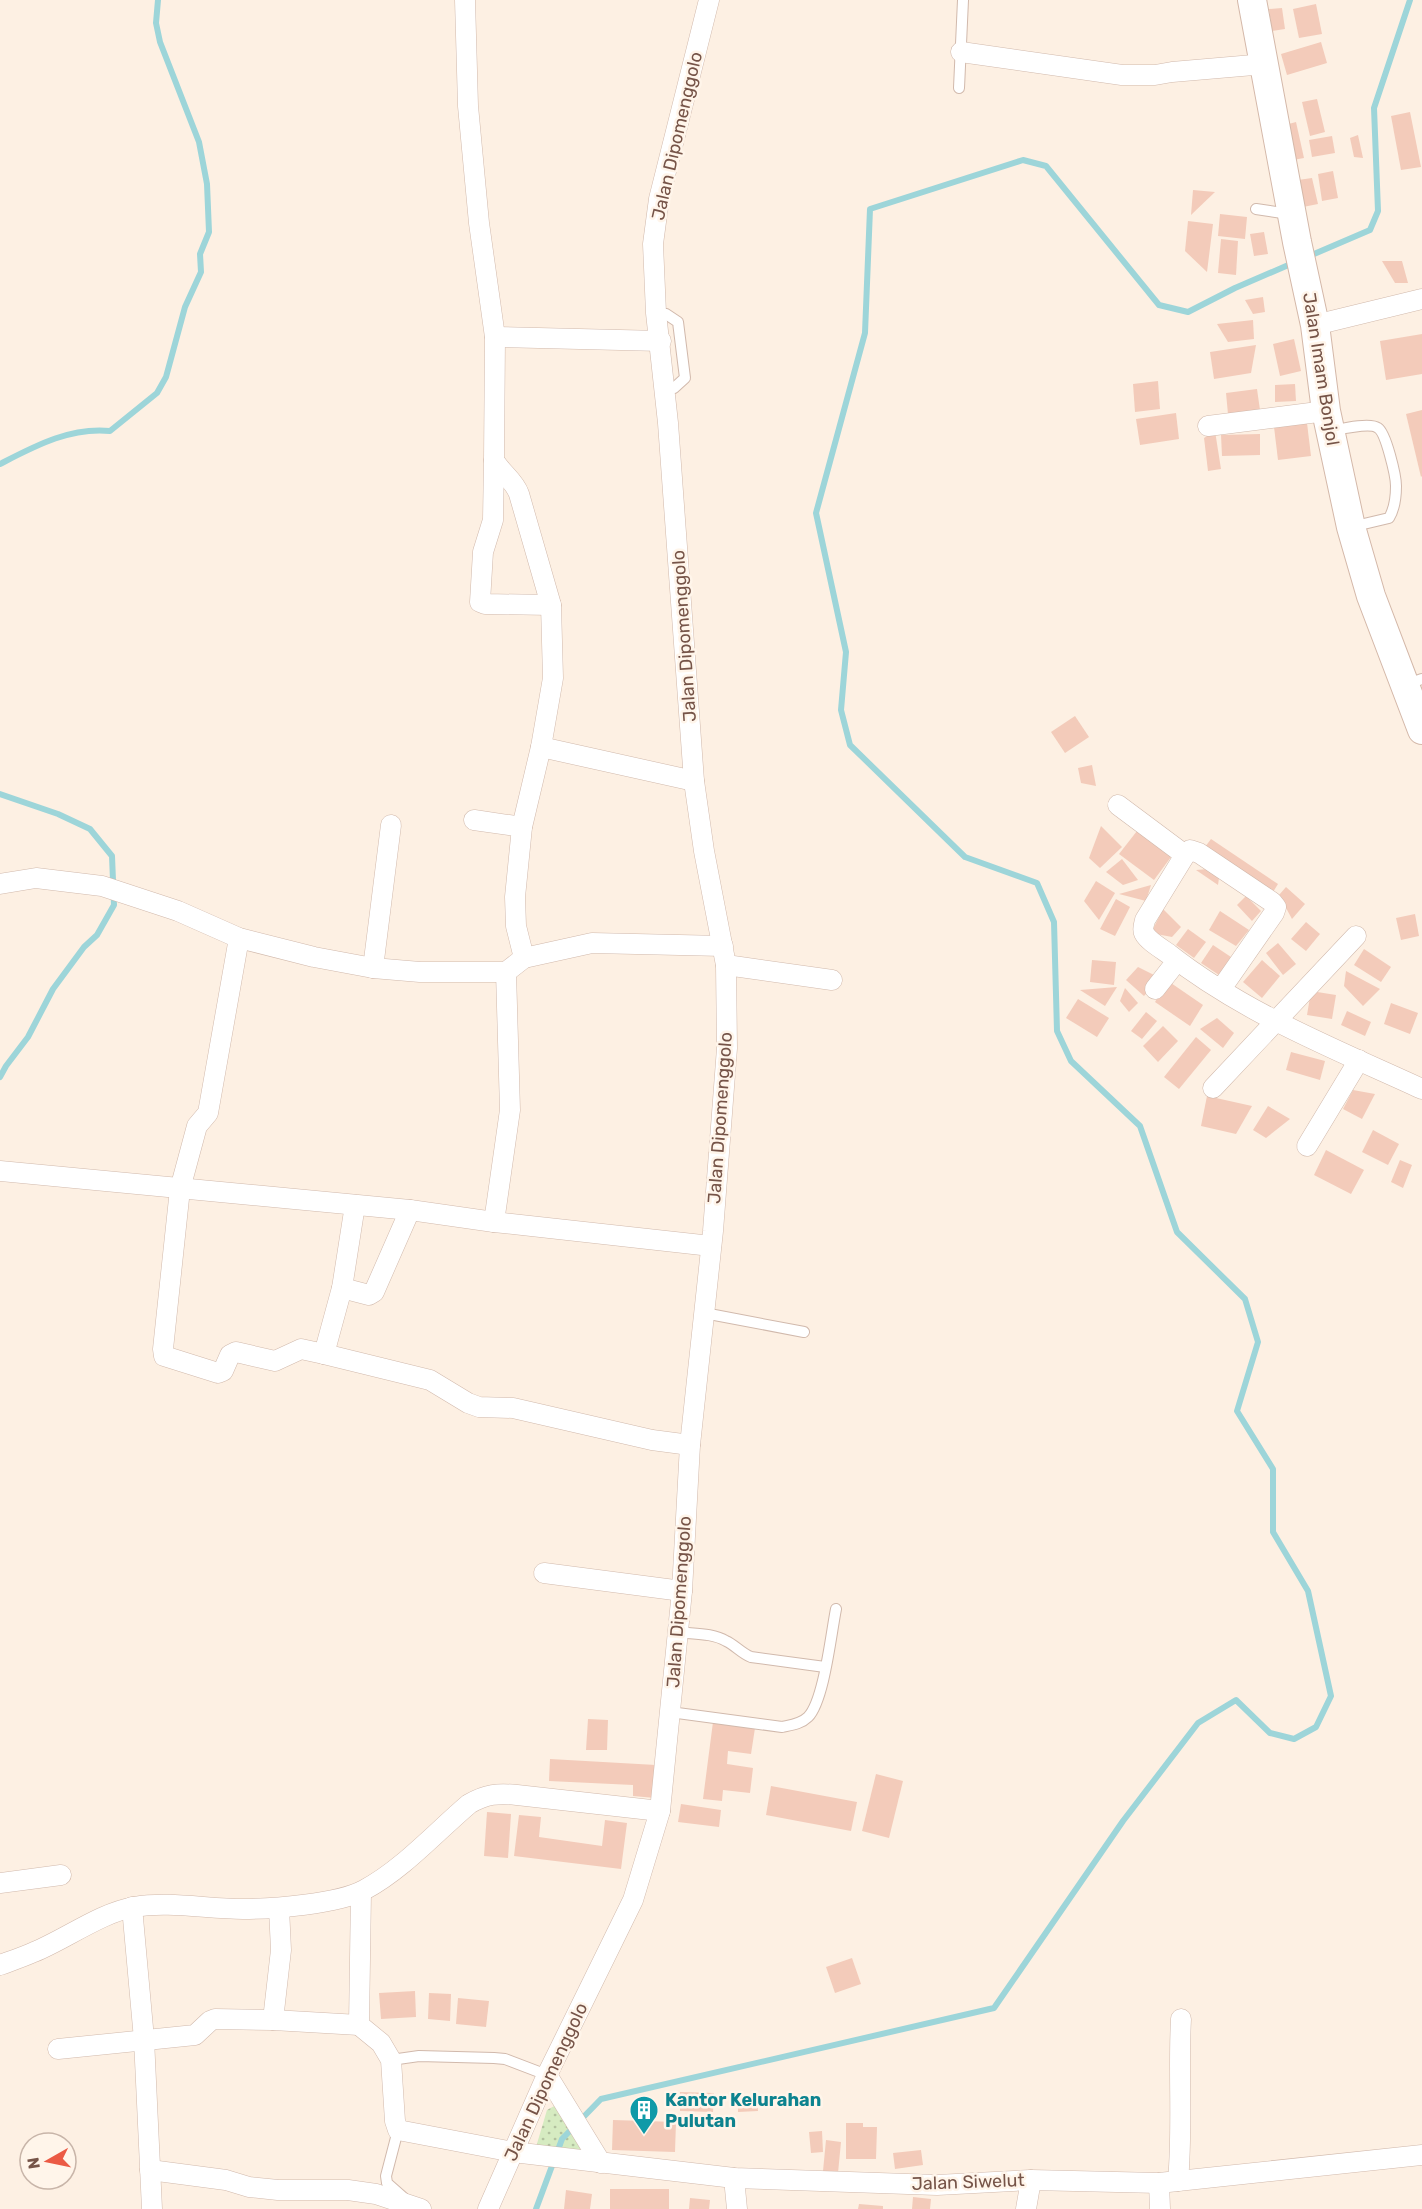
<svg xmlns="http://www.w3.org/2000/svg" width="1422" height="2209" font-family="Rubik,sans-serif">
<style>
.park{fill:url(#park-dots)}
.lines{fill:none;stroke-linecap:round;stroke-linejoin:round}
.stream{stroke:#9dd5d9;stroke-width:6}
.building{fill:#f3cbba}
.lane-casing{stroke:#d1b9ac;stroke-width:12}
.street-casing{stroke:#d1b9ac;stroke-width:21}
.secondary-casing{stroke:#d4b8a9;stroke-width:30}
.lane{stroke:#fff;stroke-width:10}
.street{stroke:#fff;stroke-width:20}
.secondary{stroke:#fff;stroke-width:28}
.labels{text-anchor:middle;stroke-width:5;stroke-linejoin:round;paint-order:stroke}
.street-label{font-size:18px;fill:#765448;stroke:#fff5ea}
.culture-label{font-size:18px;font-weight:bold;fill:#0d838f;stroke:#fff5ea;text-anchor:start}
</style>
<defs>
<pattern id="park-dots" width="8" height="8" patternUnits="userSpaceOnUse" patternTransform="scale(1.5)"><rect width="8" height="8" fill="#d6ebc1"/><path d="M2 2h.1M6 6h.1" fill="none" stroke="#b2c19f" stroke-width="1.8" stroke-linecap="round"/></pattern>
</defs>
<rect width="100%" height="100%" fill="#fdf0e3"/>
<polygon class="park" points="556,2105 588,2153 536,2147 547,2110"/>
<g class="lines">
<g class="stream">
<polyline points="1307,257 1370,230 1378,211 1374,108 1410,0"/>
<path d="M0 464C35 446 70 427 110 431L157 393 166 377 185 307 201 272 200 254 209 232 207 184 199 142 160 42 156 23 158 0"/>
<polyline points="0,794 58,814 90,829 112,856 114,905 97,935 84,947 53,989 28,1037 6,1066 0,1077"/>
<polyline points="536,2209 562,2139 601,2099 994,2008 1123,1821 1198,1723 1236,1700 1270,1733 1294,1739 1316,1727 1331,1696 1308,1591 1273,1532 1273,1469 1237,1411 1258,1342 1245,1299 1177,1232 1140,1126 1071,1061 1057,1031 1054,922 1037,883 965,857 850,745 841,710 846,652 816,513 865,333 870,209 1023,160 1046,166 1159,305 1188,312 1235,288 1293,263"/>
</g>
</g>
<g class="building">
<polygon points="1316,4 1322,34 1299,38 1293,9"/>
<polygon points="1282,8 1285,29 1272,31 1269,9"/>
<polygon points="1321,42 1327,63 1287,75 1281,54"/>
<polygon points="1317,99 1325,132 1310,136 1302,102"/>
<polygon points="1410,112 1421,167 1401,170 1391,116"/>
<polygon points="1296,122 1304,158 1293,160 1285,125"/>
<polygon points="1358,135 1363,158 1354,157 1350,138"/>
<polygon points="1332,136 1335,153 1312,157 1309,140"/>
<polygon points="1333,171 1338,198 1322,201 1318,174"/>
<polygon points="1312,178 1318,204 1303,207 1298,180"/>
<polygon points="1193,190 1215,192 1191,215"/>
<polygon points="1220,214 1247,217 1245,239 1218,236"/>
<polygon points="1188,221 1213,224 1207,272 1185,251"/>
<polygon points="1264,232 1268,254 1254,256 1250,234"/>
<polygon points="1221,239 1238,241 1236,275 1218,273"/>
<polygon points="1382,261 1402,261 1408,283 1395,283"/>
<polygon points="1263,297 1265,312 1253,314 1245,300"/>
<polygon points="1253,320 1254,339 1228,342 1217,324"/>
<polygon points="1422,334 1422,374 1386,380 1380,341"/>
<polygon points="1294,339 1301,371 1280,376 1273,344"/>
<polygon points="1256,345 1251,373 1214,379 1210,352"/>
<polygon points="1158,381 1160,409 1135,412 1133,384"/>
<polygon points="1295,384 1296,401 1275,402 1275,385"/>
<polygon points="1257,389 1260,410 1228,414 1226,393"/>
<polygon points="1422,410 1422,476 1421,477 1406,414"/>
<polygon points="1176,413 1179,439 1140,445 1136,419"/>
<polygon points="1307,423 1311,456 1278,460 1274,427"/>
<polygon points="1215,431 1221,469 1208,471 1204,438"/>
<polygon points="1260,434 1260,455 1222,456 1221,435"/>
<polygon points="1075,716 1089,737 1065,753 1051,732"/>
<polygon points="1092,765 1096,786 1081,783 1078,768"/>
<polygon points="1101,826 1122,847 1100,868 1089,858"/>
<polygon points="1137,831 1171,857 1154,880 1119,854"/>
<polygon points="1211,839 1278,884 1273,892 1205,847"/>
<polygon points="1122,859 1138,880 1123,885 1106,872"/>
<polygon points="1208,869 1219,878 1218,885 1196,870"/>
<polygon points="1096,881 1115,893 1099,920 1084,901"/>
<polygon points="1151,885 1146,901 1119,894"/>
<polygon points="1286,887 1305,904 1292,919 1279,895"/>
<polygon points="1246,896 1261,911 1252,921 1237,905"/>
<polygon points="1116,899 1130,907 1115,936 1100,929"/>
<polygon points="1163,909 1181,927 1172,937 1151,933"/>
<polygon points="1220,911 1249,930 1236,946 1209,930"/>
<polygon points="1415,914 1419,936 1401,940 1396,918"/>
<polygon points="1306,922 1320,934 1306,951 1291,939"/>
<polygon points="1188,929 1206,942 1194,958 1176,945"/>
<polygon points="1278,943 1296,964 1283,975 1266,953"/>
<polygon points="1213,945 1231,957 1219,975 1201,963"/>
<polygon points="1364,949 1391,967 1381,982 1354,965"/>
<polygon points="1092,960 1116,962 1114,985 1090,982"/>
<polygon points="1262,960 1280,976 1262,998 1243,982"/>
<polygon points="1138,967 1160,978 1144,996 1126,980"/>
<polygon points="1346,971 1380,989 1363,1006 1344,986"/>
<polygon points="1168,981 1203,1005 1190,1026 1155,1002"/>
<polygon points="1117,987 1105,1006 1080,990"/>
<polygon points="1125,988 1138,1003 1129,1012 1120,1001"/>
<polygon points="1311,991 1336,995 1332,1019 1307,1015"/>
<polygon points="1078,999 1109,1018 1097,1037 1066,1018"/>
<polygon points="1391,1003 1418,1013 1410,1034 1384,1024"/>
<polygon points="1347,1011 1371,1022 1365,1036 1341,1025"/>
<polygon points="1146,1012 1157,1021 1142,1039 1131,1031"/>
<polygon points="1217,1018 1234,1033 1223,1048 1200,1029"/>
<polygon points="1163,1026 1178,1041 1158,1062 1143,1046"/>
<polygon points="1196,1037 1211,1050 1179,1089 1164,1077"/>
<polygon points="1291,1052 1325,1061 1320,1080 1286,1070"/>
<polygon points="1353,1090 1375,1094 1362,1119 1343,1109"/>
<polygon points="1207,1096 1252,1106 1236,1134 1201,1126"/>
<polygon points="1268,1106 1290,1119 1266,1138 1253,1130"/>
<polygon points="1373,1130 1399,1144 1388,1165 1362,1152"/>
<polygon points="1326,1150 1364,1170 1351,1194 1314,1175"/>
<polygon points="1400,1160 1412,1165 1403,1188 1391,1182"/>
<polygon points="588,1719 608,1720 607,1750 586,1750"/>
<polygon points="713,1722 755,1728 751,1754 728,1751 727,1764 753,1768 750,1793 723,1790 722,1801 703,1799"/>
<polygon points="550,1759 656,1765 655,1798 633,1796 633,1785 549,1781"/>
<polygon points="876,1774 903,1781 889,1838 862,1831"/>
<polygon points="771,1786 857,1802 851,1831 766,1815"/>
<polygon points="681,1804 721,1810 719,1827 678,1822"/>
<polygon points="487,1812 511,1814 508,1858 484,1856"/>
<polygon points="519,1815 541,1817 539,1837 602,1846 605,1820 627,1823 621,1869 514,1856"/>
<polygon points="852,1958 861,1984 835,1993 826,1967"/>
<polygon points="415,1991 416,2017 381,2019 379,1993"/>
<polygon points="429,1993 451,1994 450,2021 428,2019"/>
<polygon points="458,1998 489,2001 486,2027 456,2024"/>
<polygon points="680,2092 714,2093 713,2112 680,2111"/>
<polygon points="738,2096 757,2096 758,2111 738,2112"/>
<polygon points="613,2120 676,2122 675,2152 612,2150"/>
<polygon points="846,2123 863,2123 863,2127 877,2127 876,2159 846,2159"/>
<polygon points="822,2131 823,2152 811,2153 809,2132"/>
<polygon points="826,2140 841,2142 838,2173 823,2171"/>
<polygon points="921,2150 923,2165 895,2169 893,2153"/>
<rect x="610" y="2189" width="59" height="20"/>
<polygon points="566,2190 592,2194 590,2209 564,2209"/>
<polygon points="913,2197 931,2199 930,2209 912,2209"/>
<polygon points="690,2198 710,2200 709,2209 689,2209"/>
<polygon points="859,2204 883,2206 883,2209 858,2209"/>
</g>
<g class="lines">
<g class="lane-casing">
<g id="lane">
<polyline points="959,88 963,0"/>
<polyline points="1256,209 1289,214"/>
<polyline points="656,313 666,314 678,322 685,378 674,388 665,388"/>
<path d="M1331 431C1341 429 1370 422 1378 428 1386 433 1396 476 1396 486 1396 497 1395 508 1389 518L1351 527"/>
<polyline points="1405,685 1422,679"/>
<polyline points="704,1313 804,1332"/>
<path d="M678 1632C693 1634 713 1633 726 1641 735 1645 741 1653 751 1657L825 1667"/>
<path d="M670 1712 782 1727C791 1725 801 1724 808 1717 824 1701 831 1634 836 1609"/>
<polyline points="391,2060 419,2056 494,2058 505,2059 547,2075"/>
<polyline points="398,2130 386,2176 387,2183 404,2198"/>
</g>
</g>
<g class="street-casing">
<g id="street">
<path d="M465 0 468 106 479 223 495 337 494 460C501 473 514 480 519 494L551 605 553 678 541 747 522 827 515 897 516 926 524 958"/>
<polyline points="961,52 1122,75 1155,75 1172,72 1265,64"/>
<polyline points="1315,325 1422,299"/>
<polyline points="495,337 661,341"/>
<polyline points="1208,426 1326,411"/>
<polyline points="494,460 493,520 483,552 480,602 485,604 551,605"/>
<polyline points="541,747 694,781"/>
<polyline points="1118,805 1185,855"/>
<polyline points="474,820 522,827"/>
<polyline points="0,884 36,878 102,886 178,911 239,938 314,957 373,968 420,972 506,972 524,958 592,943 723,946"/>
<polyline points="239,938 208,1113 197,1126 180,1189 163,1349 164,1356 218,1373 223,1371 230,1355 236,1352 275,1361 301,1349 324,1354 430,1380 468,1403 479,1407 513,1408 652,1440 690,1445"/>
<polyline points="726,965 832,980"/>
<polyline points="373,968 391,825"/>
<polyline points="1155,989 1177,961"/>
<path d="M1221 989 1274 913 1276 907 1272 902 1199 853 1190 850 1185 855 1145 920C1144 925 1142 929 1144 933 1148 941 1162 949 1169 954 1244 1013 1335 1049 1422 1089"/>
<polyline points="1213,1088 1356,936"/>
<polyline points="1307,1146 1359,1060"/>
<polyline points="0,1171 410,1210 494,1222 711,1246"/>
<polyline points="494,1222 510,1110 506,972"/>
<polyline points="342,1288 369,1295 374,1292 410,1210"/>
<polyline points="324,1354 342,1288 355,1205"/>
<polyline points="544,1573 682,1591"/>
<polyline points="0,1883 61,1875"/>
<polyline points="361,1892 359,2025 381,2043 391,2060 395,2121 398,2130 513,2152 734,2178 937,2185 1031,2180 1159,2183 1422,2155"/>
<polyline points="132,1907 144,2039 152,2209"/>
<path d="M0 1965C11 1961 23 1957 34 1952 66 1939 100 1913 134 1907 169 1901 207 1909 243 1909 272 1909 338 1904 364 1890 402 1870 436 1832 469 1804 486 1794 498 1793 517 1795L660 1811"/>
<polyline points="273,2020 281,1950 279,1908"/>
<polyline points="58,2049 195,2035 210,2021 215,2019 273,2020 359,2025"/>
<polyline points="547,2075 601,2163"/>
<polyline points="150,2170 226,2180 249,2187 278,2190 348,2190 376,2194 421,2209"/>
<polyline points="734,2178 737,2209"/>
<path d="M1178 2181C1183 2127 1178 2073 1181 2019"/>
<polyline points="1159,2183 1160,2209"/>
<polyline points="488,2209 547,2075 633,1900 660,1811 682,1591 690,1445 713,1231 727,1048 726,965 704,851 694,781 668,423 656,313 653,244 659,199 709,0"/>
<polyline points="1026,2209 1031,2180"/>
</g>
</g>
<g class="secondary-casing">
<polyline id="secondary" points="1252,0 1297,242 1315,325 1326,411 1351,527 1371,596 1422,730"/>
</g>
<use href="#lane" class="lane"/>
<use href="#street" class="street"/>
<use href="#secondary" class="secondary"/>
</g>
<defs>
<g id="building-pin" transform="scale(1.5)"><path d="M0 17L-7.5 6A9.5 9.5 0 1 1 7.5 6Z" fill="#0f9aa8" stroke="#fff5ea"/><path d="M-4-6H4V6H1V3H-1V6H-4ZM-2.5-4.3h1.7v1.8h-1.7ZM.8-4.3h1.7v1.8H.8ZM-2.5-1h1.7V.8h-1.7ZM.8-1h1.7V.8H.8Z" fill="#fff"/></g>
</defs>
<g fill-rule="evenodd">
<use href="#building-pin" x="644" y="2110"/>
</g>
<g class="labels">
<g class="street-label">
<text transform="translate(677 136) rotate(-77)" y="6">Jalan Dipomenggolo</text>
<text transform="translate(1321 369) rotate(81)" y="6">Jalan Imam Bonjol</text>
<text transform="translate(684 636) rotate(-94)" y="6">Jalan Dipomenggolo</text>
<text transform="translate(720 1118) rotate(-86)" y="6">Jalan Dipomenggolo</text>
<text transform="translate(679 1602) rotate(-86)" y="6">Jalan Dipomenggolo</text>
<text transform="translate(546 2082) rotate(-65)" y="6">Jalan Dipomenggolo</text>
<text transform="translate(968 2182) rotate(-2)" y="6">Jalan Siwelut</text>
</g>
<g class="culture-label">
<text x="665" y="2106">Kantor Kelurahan<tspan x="665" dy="21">Pulutan</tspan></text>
</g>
</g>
<g transform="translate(48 2161) rotate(261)"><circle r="28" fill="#fff5ea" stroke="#c8b5a9" stroke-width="1.5"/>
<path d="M0-4.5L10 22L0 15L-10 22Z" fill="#eb5a44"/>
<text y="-9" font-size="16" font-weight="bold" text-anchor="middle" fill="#765448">N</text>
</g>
</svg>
